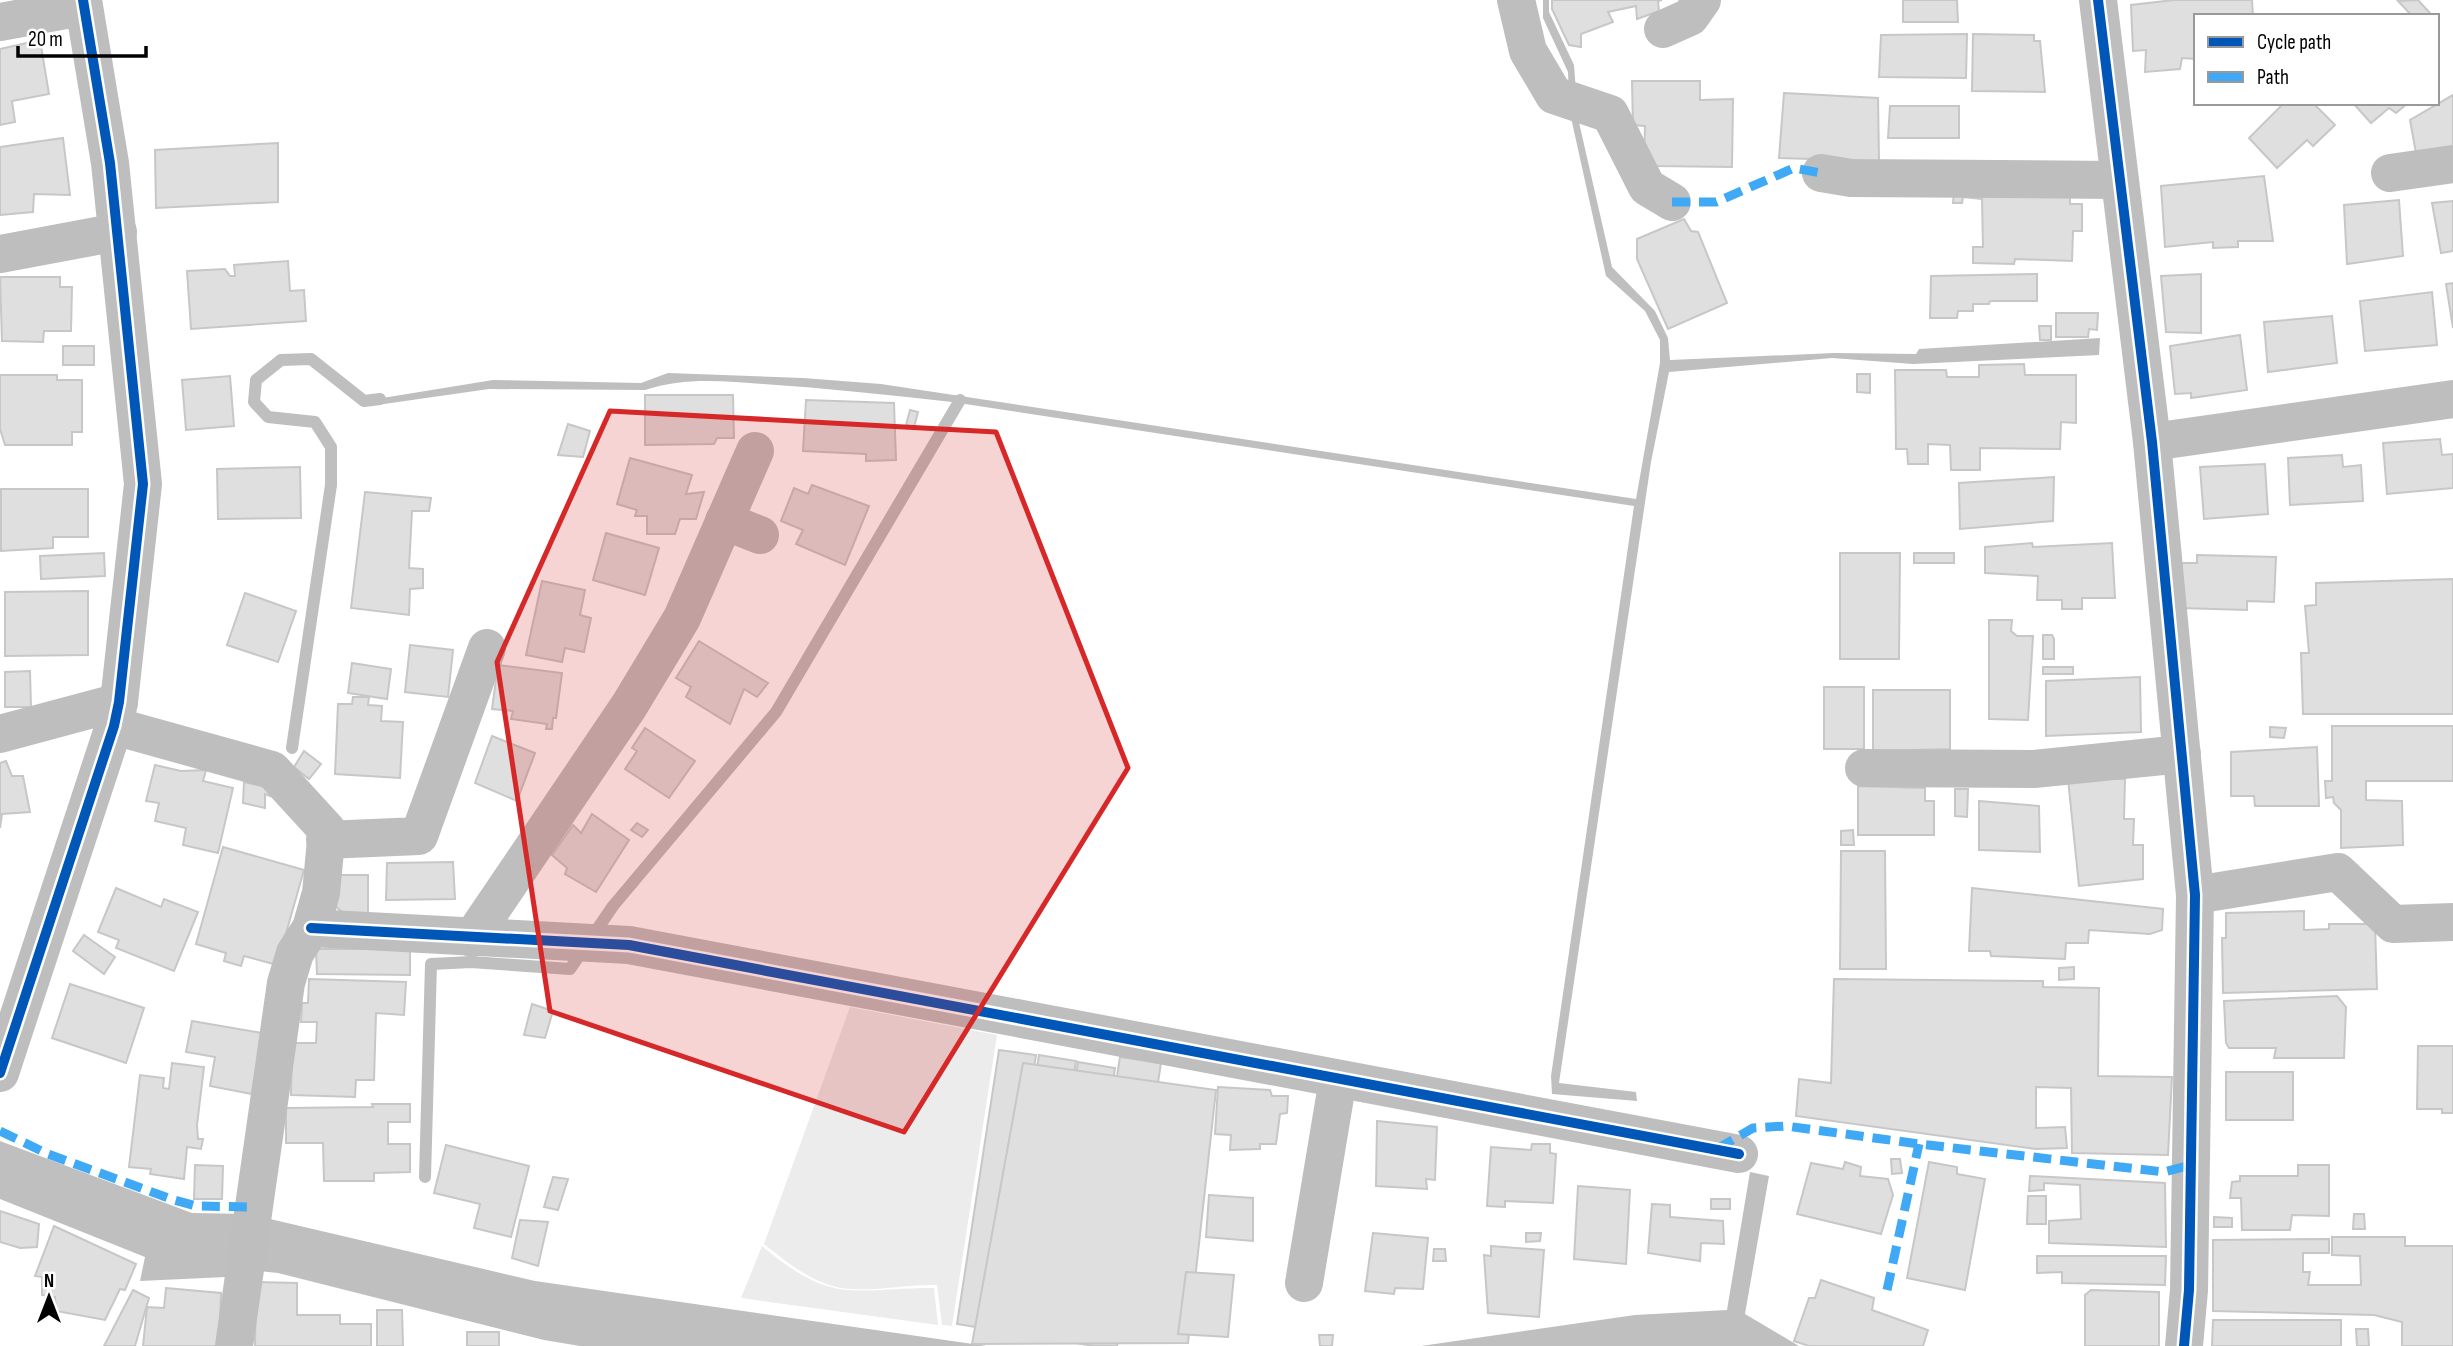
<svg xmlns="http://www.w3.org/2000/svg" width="2453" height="1346" font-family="'Sofia Sans Condensed',sans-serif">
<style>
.green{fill:#ececec}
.water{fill:#bfbfbf}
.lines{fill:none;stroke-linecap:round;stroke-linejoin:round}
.stream{stroke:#bfbfbf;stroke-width:12}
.building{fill:#dfdfdf;stroke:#c7c7c7;stroke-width:2}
.minor{stroke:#bebebe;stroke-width:38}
.quiet{stroke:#3fa9f5;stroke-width:9;stroke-dasharray:18 9;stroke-linecap:butt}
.cycleway-casing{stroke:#fff;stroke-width:15}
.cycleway{stroke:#0057b8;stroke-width:10}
.marked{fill:#d62828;fill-opacity:0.2;stroke:#d62828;stroke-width:5;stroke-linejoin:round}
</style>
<rect width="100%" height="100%" fill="#fff"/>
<g class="green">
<path d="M850 1007 997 1035 952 1326 942 1325 937 1285C908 1284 879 1291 850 1289 817 1287 789 1264 764 1244Z"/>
<path d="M762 1246C834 1306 850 1288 934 1288L938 1325 741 1298Z"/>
</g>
<g class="water">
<path d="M1543 0H1549V12L1574 65 1578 118 1612 267 1655 311 1668 338 1670 360 1834 353 1916 354 1919 349 2100 338 2099 355 1913 364 1832 358 1669 372 1651 462 1559 1083 1636 1092 1637 1101 1552 1094 1551 1076 1634 506 952 402C889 395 826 388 763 384 723 381 683 377 645 390L489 389 377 405 364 401 493 380 641 383 668 373 803 378 881 384 1636 499 1660 363V340L1645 311 1606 276 1570 113 1568 72 1543 18Z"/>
<polygon points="0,1141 192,1213 249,1214 535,1281 987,1346 580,1346 544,1340 278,1273 232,1268 226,1277 140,1281 145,1257 0,1199"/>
<polygon points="1750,1172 1769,1176 1745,1314 1799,1346 1421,1346 1635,1315 1727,1310"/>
</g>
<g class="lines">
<g class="stream">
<polyline points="292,748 331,485 331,447 315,422 268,417 254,402 256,380 281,360 311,359 364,401 380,399"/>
<polyline points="425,1177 431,964 471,962 570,969 613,906 776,712 960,400"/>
</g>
</g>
<g class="building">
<polygon points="1552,0 1662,0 1658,1 1659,11 1637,19 1636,6 1608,12 1613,22 1581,34 1581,47 1569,45 1552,9"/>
<polygon points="1903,0 1957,0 1958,22 1903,22"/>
<polygon points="2174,0 2252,0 2253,16 2196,16 2196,59 2182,58 2180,69 2145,72 2146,50 2133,51 2131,5"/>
<polygon points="2418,0 2430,13 2428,16 2412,16 2398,1"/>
<polygon points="1967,34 1966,78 1879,77 1881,35"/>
<polygon points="1973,34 2034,35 2034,41 2040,41 2045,92 1972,91"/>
<polygon points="40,40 49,94 12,101 15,122 0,125 0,49"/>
<polygon points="1632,81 1700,81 1700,100 1733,99 1732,167 1654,166 1644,158 1645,126 1633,125"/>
<polygon points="1784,93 1878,98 1879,161 1779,158"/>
<polygon points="2453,95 2453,146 2416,153 2410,120"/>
<polygon points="2284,103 2313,103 2335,125 2313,146 2307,140 2277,168 2249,138"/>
<polygon points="2353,103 2408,103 2396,113 2389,108 2371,123"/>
<polygon points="1890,106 1959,106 1959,138 1888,138"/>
<polygon points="63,138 70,195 34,194 33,212 0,215 0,147"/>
<polygon points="278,143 278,202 156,208 155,150"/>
<polygon points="2264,176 2273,241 2238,241 2238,247 2213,248 2213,242 2165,247 2161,186"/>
<polygon points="1954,192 2070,195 2070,204 2082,204 2082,231 2073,231 2072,261 2015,259 2014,264 1973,263 1973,247 1983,247 1982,199 1963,197 1962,203 1953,203"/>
<polygon points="2399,200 2403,256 2347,264 2344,205"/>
<polygon points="2453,201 2453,251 2441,253 2432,203"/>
<polygon points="1684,219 1691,231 1698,232 1727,303 1668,329 1637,259 1637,239"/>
<polygon points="288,261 290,291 304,290 306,321 191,329 187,271 225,269 230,276 235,276 234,265"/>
<polygon points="2037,274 2037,301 1990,301 1989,304 1973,304 1973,311 1958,311 1957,318 1930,318 1931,276"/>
<polygon points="2201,274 2201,333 2166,332 2161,276"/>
<polygon points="0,277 60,277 60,287 72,287 71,331 44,331 43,342 2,341"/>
<polygon points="2453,283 2453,328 2446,284"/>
<polygon points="2432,292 2437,345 2365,351 2360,301"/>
<polygon points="2056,313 2098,313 2097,330 2089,329 2088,337 2056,337"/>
<polygon points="2332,316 2337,363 2268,372 2264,322"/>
<polygon points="2039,326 2051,326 2051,340 2040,340"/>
<polygon points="2240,335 2247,390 2191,398 2191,393 2175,394 2170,346"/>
<rect x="63" y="346" width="31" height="19"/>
<polygon points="2024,364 2025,375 2076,375 2076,423 2061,422 2060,449 1980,448 1980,470 1951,470 1950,445 1928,444 1928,464 1908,464 1907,449 1896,449 1895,370 1946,370 1947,377 1979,377 1979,365"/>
<polygon points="1857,374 1870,374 1870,393 1857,392"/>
<polygon points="0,375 57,375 57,380 82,380 82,432 72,432 72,445 5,445 0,429"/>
<polygon points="230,376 234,426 186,430 182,380"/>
<polygon points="645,395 733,395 734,438 717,438 714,444 645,445"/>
<polygon points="806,400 894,403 896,460 866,461 866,454 803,451"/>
<polygon points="910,410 918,412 914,427 906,425"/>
<polygon points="568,424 590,431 583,457 558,455"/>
<polygon points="2440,439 2442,455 2453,454 2453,488 2387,494 2383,443"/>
<polygon points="2342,455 2343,467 2361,465 2363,501 2290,505 2288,458"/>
<polygon points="630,458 692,475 686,494 704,492 696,519 680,519 675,534 647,534 647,516 635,516 637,510 617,504"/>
<polygon points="2265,464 2268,514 2204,519 2200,467"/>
<polygon points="300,467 301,518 218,519 217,469"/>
<polygon points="2054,477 2053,521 1960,529 1959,483"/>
<polygon points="812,485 869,506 845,565 796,544 803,530 781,521 794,488 808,494"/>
<polygon points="1,489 88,489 88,537 53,537 53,548 1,551"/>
<polygon points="365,492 431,498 429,511 412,511 409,568 423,569 423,588 410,589 409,615 351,608"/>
<polygon points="606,533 659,548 645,595 593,580"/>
<polygon points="2032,543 2033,547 2112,543 2115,598 2082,598 2082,609 2062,609 2062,600 2037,600 2038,576 1985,573 1985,547"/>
<polygon points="104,553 105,576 41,579 40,556"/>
<polygon points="1840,553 1900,553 1899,659 1840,659"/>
<rect x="1914" y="553" width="40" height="10"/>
<polygon points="2197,555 2276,557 2274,602 2247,601 2247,610 2180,608 2182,563 2197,563"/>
<polygon points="2453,579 2453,714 2303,714 2301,653 2309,653 2305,606 2316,605 2316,583"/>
<polygon points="542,581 585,590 580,615 591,618 584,652 565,648 562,662 526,655"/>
<polygon points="88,591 88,655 5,656 5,592"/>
<polygon points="245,593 296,611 278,662 227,645"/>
<polygon points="1989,620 2012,620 2011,631 2017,636 2033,636 2028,720 1989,719"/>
<polygon points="2043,635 2052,635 2054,639 2054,659 2043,659"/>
<polygon points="699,641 768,683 757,697 744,689 730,724 686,697 691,687 676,678"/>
<polygon points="410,645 453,650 448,697 405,692"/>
<polygon points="352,663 391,669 387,699 348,693"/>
<polygon points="498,665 562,673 556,718 553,718 552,729 546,729 547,724 511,719 513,711 492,709"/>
<rect x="2043" y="667" width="30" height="7"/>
<polygon points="30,671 31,707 5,707 5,672"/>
<polygon points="2140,677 2141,732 2046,736 2046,681"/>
<rect x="1824" y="687" width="40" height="62"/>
<polygon points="1873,690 1950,690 1950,749 1873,751"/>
<polygon points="353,697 369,697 368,705 382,706 381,721 403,722 400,778 335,774 338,704 352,704"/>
<polygon points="2332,726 2453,726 2453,781 2366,781 2366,800 2402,801 2403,845 2341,848 2341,810 2334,803 2333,797 2326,798 2325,781 2332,781"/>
<polygon points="2270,727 2286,728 2284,738 2270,737"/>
<polygon points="645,728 695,761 669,798 625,769 637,751 632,748"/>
<polygon points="492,736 535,753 517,801 475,783"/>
<polygon points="2317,747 2319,806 2255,806 2254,796 2231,796 2231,752"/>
<polygon points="304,751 321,764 309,779 294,767"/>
<polygon points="6,761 12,776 23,776 30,812 2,814 0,828 0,763"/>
<polygon points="155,765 181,771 206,770 203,781 233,788 218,853 183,845 186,828 155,821 159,803 146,801"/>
<polygon points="2068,779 2125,779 2124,819 2134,819 2133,845 2143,845 2143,879 2079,886"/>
<polygon points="244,782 270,788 270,796 265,794 265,808 243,803"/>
<polygon points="1858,786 1925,788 1925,801 1934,801 1934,835 1858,835"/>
<polygon points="1955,789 1968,789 1967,817 1955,816"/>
<polygon points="1979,801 2039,806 2040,852 1979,850"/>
<polygon points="592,814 629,840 596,892 565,874 567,868 552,855 573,825 581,833"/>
<polygon points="637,823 648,830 642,837 631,830"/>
<polygon points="1853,830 1854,845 1841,845 1841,831"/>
<polygon points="223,847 304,870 277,965 244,956 241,966 224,961 226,953 196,944"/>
<polygon points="1841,851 1885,851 1886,969 1840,969"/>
<polygon points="453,862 455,899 386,900 387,863"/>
<polygon points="336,875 368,875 368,913 343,913 334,905"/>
<polygon points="116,888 161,907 164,899 198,912 174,971 116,948 119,940 98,932"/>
<polygon points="1972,888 2163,909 2162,930 2150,934 2089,930 2088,943 2066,943 2065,959 1991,956 1990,951 1969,951"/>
<polygon points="2304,911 2304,930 2329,929 2329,924 2375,924 2377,989 2223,993 2222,938 2226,938 2226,913"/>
<polygon points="84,935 115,957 104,974 73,951"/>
<polygon points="316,949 410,949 410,975 317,974"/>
<polygon points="2074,967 2074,979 2059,980 2059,968"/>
<polygon points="309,979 406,982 404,1015 376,1013 374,1080 356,1080 355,1097 291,1095 292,1043 316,1043 317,1022 301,1022 302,1003 308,1003"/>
<polygon points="1834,979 2043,981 2043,987 2099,988 2098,1076 2172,1077 2168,1155 2072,1153 2071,1088 2036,1087 2036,1128 2065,1127 2067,1148 2036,1149 1796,1116 1799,1079 1831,1083"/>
<polygon points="70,984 144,1008 126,1063 52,1038"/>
<polygon points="2337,996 2346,1007 2344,1058 2274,1058 2276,1048 2229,1048 2226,1043 2224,1001"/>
<polygon points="532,1004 553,1011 545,1038 524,1035"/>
<polygon points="192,1021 262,1033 252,1094 210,1086 215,1057 186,1052"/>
<polygon points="2418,1046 2453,1046 2453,1113 2442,1113 2442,1109 2417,1109"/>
<polygon points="999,1050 1036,1055 994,1330 957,1324"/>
<polygon points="1039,1055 1076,1061 1034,1335 997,1330"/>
<polygon points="1120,1057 1161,1063 1117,1346 1094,1346 1075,1343"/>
<polygon points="1078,1062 1115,1068 1073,1342 1036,1336"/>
<polygon points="172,1063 204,1067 197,1125 198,1139 203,1139 201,1149 187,1147 184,1179 150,1174 151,1169 129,1167 140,1075 164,1078 163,1088 169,1089"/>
<polygon points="1023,1063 1216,1090 1188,1343 972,1344"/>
<rect x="2226" y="1072" width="67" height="48"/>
<polygon points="1218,1087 1270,1090 1272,1096 1288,1096 1287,1113 1280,1114 1276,1144 1260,1144 1260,1149 1230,1150 1231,1135 1215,1134"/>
<polygon points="372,1104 410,1104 410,1122 388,1122 388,1144 410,1144 410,1172 374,1173 374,1181 324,1181 323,1143 286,1143 286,1108 373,1107"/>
<polygon points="1377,1121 1437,1127 1435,1180 1426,1179 1427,1189 1376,1186"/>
<polygon points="1532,1144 1550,1144 1550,1153 1556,1154 1553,1203 1505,1201 1505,1207 1487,1206 1491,1147 1531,1150"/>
<polygon points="446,1145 529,1166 511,1237 474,1228 480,1204 434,1193"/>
<polygon points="1891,1159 1900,1159 1902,1173 1892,1174"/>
<polygon points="1845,1162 1861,1167 1860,1176 1888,1179 1893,1195 1881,1234 1797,1214 1811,1163 1843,1169"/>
<polygon points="1929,1162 1957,1167 1957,1174 1985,1179 1965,1290 1907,1278"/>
<polygon points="195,1165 223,1166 222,1199 194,1199"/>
<polygon points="2298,1165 2329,1165 2329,1216 2292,1215 2290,1230 2242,1230 2241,1198 2230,1198 2232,1182 2240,1181 2240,1176 2298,1176"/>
<polygon points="2030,1176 2165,1183 2166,1247 2049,1243 2049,1221 2081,1219 2080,1185 2044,1183 2044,1190 2029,1191"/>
<polygon points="553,1177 568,1179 558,1210 544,1207"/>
<polygon points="1578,1186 1630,1190 1626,1264 1574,1259"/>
<polygon points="1209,1195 1253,1198 1253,1241 1206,1237"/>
<polygon points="2028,1196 2046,1196 2046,1224 2027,1224"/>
<rect x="1711" y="1199" width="19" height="10"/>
<polygon points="1652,1204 1670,1205 1670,1217 1723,1221 1724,1244 1701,1243 1700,1261 1648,1253"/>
<polygon points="0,1211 39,1224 37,1247 20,1248 0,1242"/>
<polygon points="2354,1214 2364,1214 2365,1229 2353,1229"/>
<polygon points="2214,1217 2232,1218 2232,1227 2214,1227"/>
<polygon points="520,1220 548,1222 538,1266 512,1258"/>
<polygon points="54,1226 136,1264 125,1290 120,1289 105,1320 56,1311 55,1297 42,1295 42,1277 35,1276"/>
<polygon points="1373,1233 1428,1238 1423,1289 1395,1288 1394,1294 1365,1291"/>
<polygon points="1526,1233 1541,1233 1540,1241 1526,1242"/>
<polygon points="2332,1237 2405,1237 2405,1246 2453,1246 2453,1346 2402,1346 2402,1322 2374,1315 2213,1311 2213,1240 2329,1239 2329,1253 2303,1253 2303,1272 2310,1272 2308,1285 2361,1285 2360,1256 2332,1255"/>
<polygon points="1491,1246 1544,1250 1539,1317 1488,1313 1484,1255 1491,1256"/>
<polygon points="1434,1249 1445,1249 1446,1261 1433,1261"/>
<polygon points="2037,1256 2166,1256 2165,1285 2062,1283 2062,1272 2037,1273"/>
<polygon points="1186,1272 1234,1275 1228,1337 1178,1334"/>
<polygon points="1821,1280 1874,1298 1872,1310 1928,1330 1923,1346 1809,1346 1794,1341 1809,1298 1815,1298"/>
<polygon points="256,1282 297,1283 297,1315 340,1315 340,1324 371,1324 371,1346 255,1346"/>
<polygon points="166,1288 221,1293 219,1346 143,1346 147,1307 164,1308"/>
<polygon points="133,1290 149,1298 135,1346 104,1346"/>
<polygon points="2091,1290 2159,1292 2159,1346 2085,1346 2085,1295"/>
<polygon points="377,1310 402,1310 403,1346 377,1346"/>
<polygon points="2213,1320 2341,1320 2341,1346 2212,1346"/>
<polygon points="2356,1329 2368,1329 2369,1346 2357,1346"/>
<rect x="467" y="1332" width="32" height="14"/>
<polygon points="1319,1335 1333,1335 1332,1346 1320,1346"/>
</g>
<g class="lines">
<g class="minor">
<polyline points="1516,0 1528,51 1554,95 1610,114 1647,187 1672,202"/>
<polyline points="2098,0 2152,442 2195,895 2189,1290 2184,1346"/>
<polyline points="0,22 82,7"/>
<polyline points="1663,29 1690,17 1702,0"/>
<polyline points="1821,173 1851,178 2118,180"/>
<polyline points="2390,173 2453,164"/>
<polyline points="0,254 118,232"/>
<polyline points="2152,442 2453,399"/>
<polyline points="724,521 760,535"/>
<polyline points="114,726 272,770 327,830 321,893 311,928 295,953 286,983 234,1346"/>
<polyline points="0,734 119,702"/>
<polyline points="1864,768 2034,769 2182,754"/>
<polyline points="325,840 419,836 487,648"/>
<polyline points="2195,895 2338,872 2393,924 2453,922"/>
<polyline points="311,928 629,945 1739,1154"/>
<polyline points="472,938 629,706 682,618 755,451"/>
<polyline points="0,1073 114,726 119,702 143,484 110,163 83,0"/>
<polyline points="1304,1283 1338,1079"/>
</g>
<g class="quiet">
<polyline points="1672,202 1716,202 1794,168 1821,173"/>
<polyline points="0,1131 48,1154 171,1199 196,1206 252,1207"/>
<polyline points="1717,1149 1753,1128 1786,1126 1919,1144 2164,1172 2191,1165"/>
<polyline points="1887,1290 1919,1144"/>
</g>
<g class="cycleway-casing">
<g id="cycleway">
<polyline points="2098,0 2152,442 2195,895 2189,1290 2184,1346"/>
<polyline points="311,928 629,945 1739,1154"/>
<polyline points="0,1073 114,726 119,702 143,484 110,163 83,0"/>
</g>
</g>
<use href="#cycleway" class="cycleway"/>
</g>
<path class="marked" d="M610 411 996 432 1128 768 904 1132 550 1011 497 662Z"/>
<rect x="2194" y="14" width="245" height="91" fill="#ffffff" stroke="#999999" stroke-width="2"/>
<rect x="2208" y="37" width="35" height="10" fill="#0057b8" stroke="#999999" stroke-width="2"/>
<text x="2257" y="49" font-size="21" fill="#000000">Cycle path</text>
<rect x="2208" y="72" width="35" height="10" fill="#3fa9f5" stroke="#999999" stroke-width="2"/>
<text x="2257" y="84" font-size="21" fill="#000000">Path</text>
<g transform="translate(49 1297)" stroke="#ffffff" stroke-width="5" paint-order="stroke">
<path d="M0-5L12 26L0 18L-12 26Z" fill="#000000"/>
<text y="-10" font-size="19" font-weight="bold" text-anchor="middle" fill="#000000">N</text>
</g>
<path d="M18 46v10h128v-10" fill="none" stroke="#000000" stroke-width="3.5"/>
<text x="28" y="46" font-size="21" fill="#000000" stroke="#ffffff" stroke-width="5" paint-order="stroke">20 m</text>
</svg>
